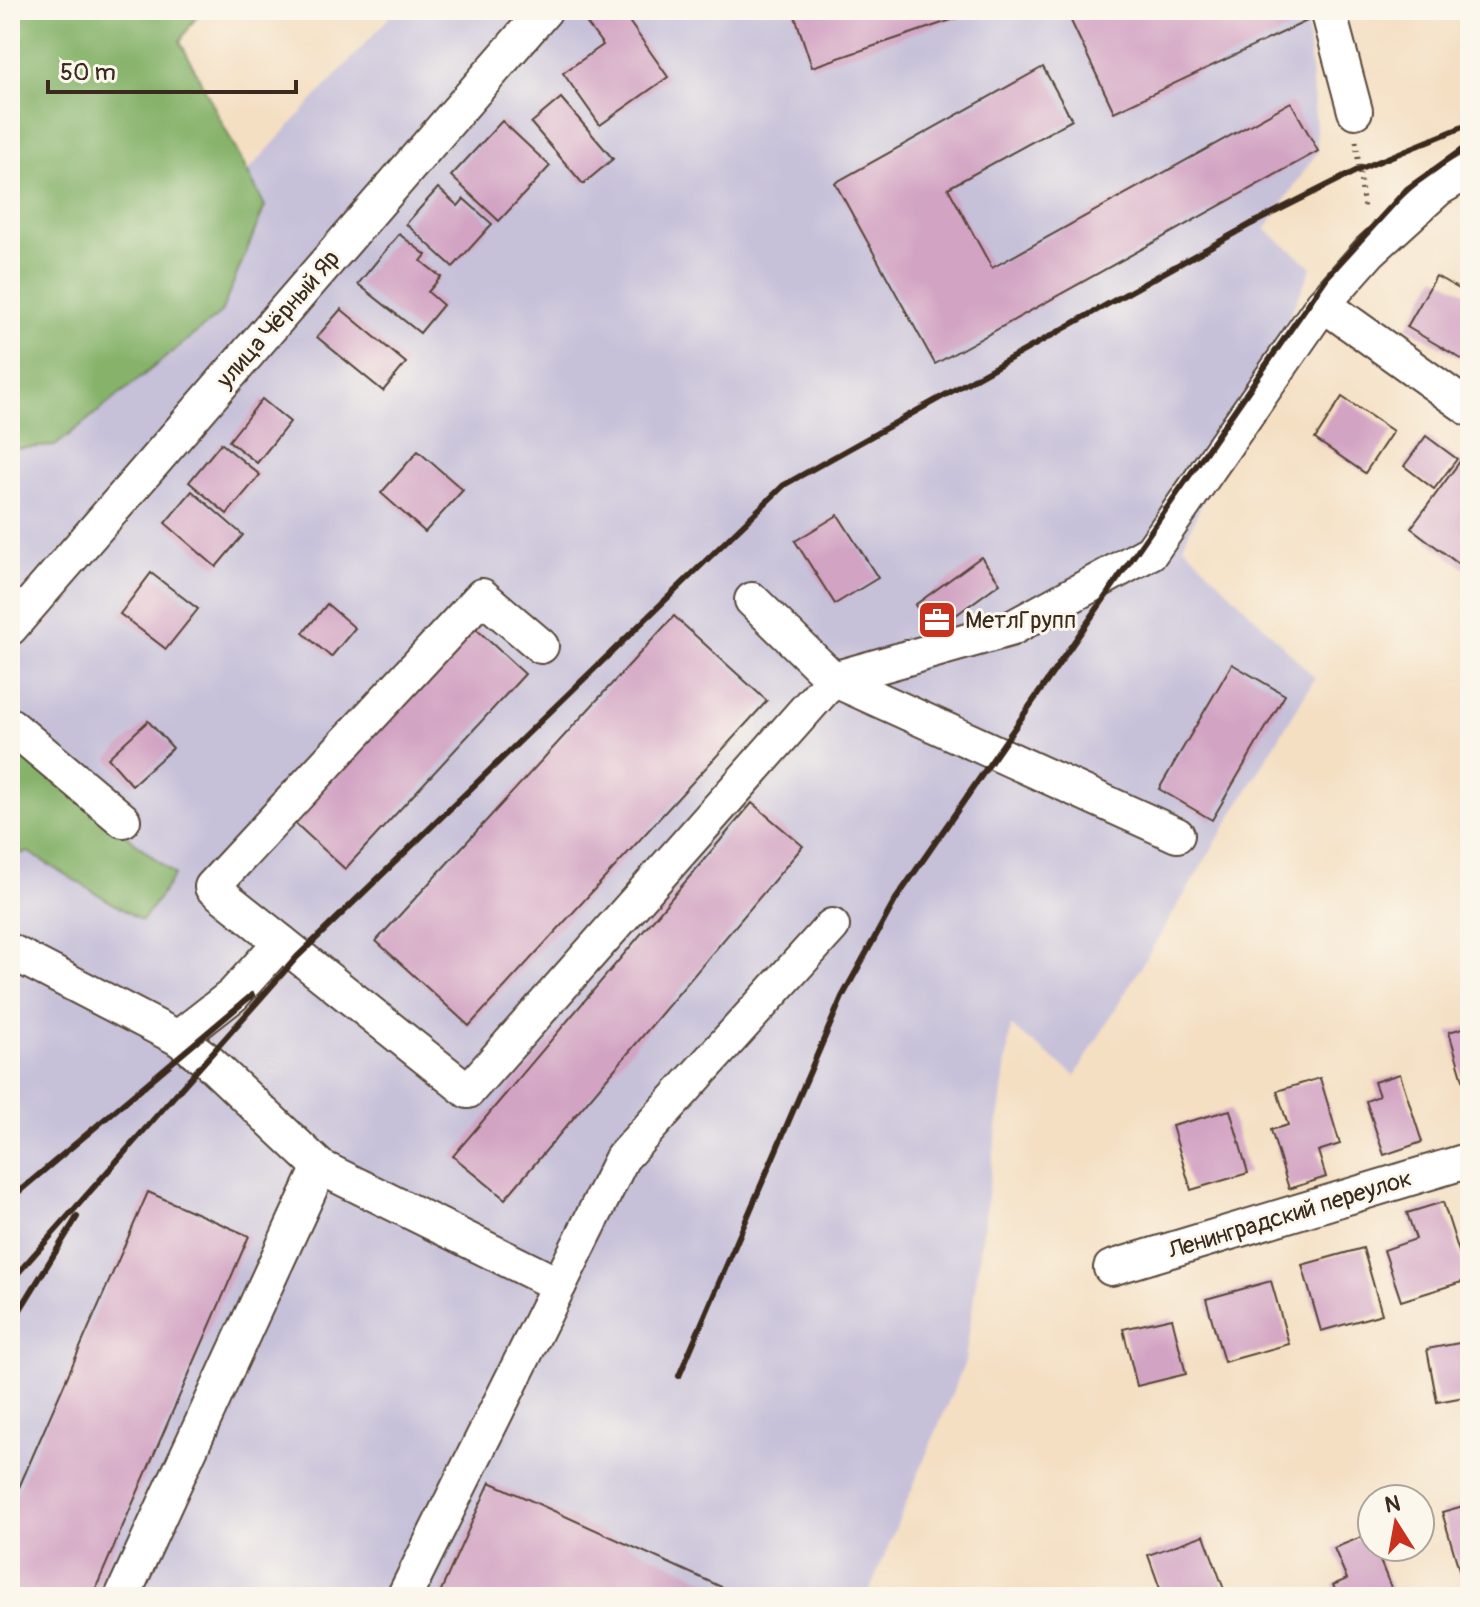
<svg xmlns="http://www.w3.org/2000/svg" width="1480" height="1607" font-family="Pangolin,sans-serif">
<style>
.industrial{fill:#c6c0d9}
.forest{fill:#86b26b;stroke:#606e44;stroke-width:2}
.building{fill:#d2a3c3}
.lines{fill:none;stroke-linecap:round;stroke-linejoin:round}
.minor-casing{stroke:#574537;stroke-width:38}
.path{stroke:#574537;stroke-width:5;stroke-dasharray:2 6;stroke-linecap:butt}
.minor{stroke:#fff;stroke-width:34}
.rail{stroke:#3b2a1e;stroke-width:6}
.labels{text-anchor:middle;stroke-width:6;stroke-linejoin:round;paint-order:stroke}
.street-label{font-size:24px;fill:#3b2a1e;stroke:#fbf7ec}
.poi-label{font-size:24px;fill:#3b2a1e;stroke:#fbf7ec;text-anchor:start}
</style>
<rect width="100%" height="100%" fill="#fbf7ec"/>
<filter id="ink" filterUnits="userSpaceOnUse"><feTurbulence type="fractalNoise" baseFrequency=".0125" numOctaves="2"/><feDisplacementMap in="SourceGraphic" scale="16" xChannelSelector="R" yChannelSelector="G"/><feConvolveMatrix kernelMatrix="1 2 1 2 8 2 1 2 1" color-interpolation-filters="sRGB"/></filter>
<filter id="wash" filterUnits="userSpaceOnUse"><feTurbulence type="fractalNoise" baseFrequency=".006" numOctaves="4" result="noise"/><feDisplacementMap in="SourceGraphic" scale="32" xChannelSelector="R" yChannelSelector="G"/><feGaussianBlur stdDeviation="1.8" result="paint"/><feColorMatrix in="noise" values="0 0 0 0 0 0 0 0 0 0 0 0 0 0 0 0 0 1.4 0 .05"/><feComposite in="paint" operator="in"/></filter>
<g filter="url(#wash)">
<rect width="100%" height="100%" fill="#f4dfc3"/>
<polygon class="industrial" points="396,10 1301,10 1307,21 1318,151 1265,229 1312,267 1183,545 1315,678 1075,1076 1011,1026 965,1362 867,1597 10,1597 10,430"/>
<g class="forest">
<polygon points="10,10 201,10 180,41 265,206 221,313 55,446 10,449"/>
<polygon points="10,747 20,749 175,875 142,921 28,852 10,855"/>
</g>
<g id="blocks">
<g class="building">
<polygon points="584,10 621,10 668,77 600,125 563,73 603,45 579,13"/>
<polygon points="793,10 978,10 978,11 812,67"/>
<polygon points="1094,10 1301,10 1307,21 1114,112 1071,21"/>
<polygon points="1043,67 1072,120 948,188 992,268 1291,102 1318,151 935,364 835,183"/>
<polygon points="561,98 613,159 583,184 531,123"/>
<polygon points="502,121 550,166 499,221 451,176"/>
<polygon points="438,188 458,206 464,199 492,224 453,267 406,224"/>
<polygon points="399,234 426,255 421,261 441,277 428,292 443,305 420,333 358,284"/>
<polygon points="1436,276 1470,295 1470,364 1407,327"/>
<polygon points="341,309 406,363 383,391 317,337"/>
<polygon points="1342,397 1393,431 1365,473 1315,439"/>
<polygon points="262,399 290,422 257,463 229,441"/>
<polygon points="1426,436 1457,459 1434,489 1404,466"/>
<polygon points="221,443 260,475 227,514 189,482"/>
<polygon points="418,451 463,490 425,532 381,493"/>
<polygon points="1461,460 1470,467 1470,559 1464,568 1411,528"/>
<polygon points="192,491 243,535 216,567 165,523"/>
<polygon points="838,515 878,578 835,604 795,541"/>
<polygon points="981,557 1000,583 934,631 915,605"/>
<polygon points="151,573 198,609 166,649 120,614"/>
<polygon points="327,604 355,628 331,657 303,633"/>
<polygon points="674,616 767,701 469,1026 376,941"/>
<polygon points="474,627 525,674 345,869 294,822"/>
<polygon points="1232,664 1285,695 1212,820 1159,789"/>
<polygon points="148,721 173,748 132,785 108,758"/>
<polygon points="752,803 803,846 505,1199 453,1156"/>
<polygon points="1470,1026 1470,1096 1468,1097 1449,1032"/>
<polygon points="1400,1074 1422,1142 1384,1155 1366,1101 1379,1096 1374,1082"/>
<polygon points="1320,1078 1340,1144 1318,1151 1326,1177 1289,1189 1271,1130 1288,1125 1277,1091"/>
<polygon points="1230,1110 1248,1173 1191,1190 1172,1126"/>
<polygon points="148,1192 249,1236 92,1597 10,1597 10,1508"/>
<polygon points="1443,1202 1468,1280 1401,1301 1384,1250 1416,1239 1407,1213"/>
<polygon points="1363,1248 1382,1314 1321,1331 1302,1265"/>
<polygon points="1271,1281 1289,1344 1224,1362 1206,1299"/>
<polygon points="1172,1318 1186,1374 1137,1386 1123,1329"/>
<polygon points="1470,1341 1470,1396 1437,1402 1427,1349"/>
<polygon points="490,1482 726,1589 722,1597 438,1597"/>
<polygon points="1470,1504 1470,1581 1463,1583 1442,1512"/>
<polygon points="1369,1534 1395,1597 1338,1597 1333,1585 1347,1579 1334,1548"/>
<polygon points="1204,1535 1226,1595 1163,1597 1148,1555"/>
</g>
</g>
</g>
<g filter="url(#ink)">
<use href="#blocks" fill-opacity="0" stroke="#574537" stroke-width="2"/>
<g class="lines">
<g class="minor-casing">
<g id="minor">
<polyline points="1328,10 1355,111"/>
<polyline points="1323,304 1470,409"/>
<polyline points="752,600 833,679 1010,629 1151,552 1323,304 1370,251 1438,189 1470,170"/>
<polyline points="10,628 545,10"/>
<polyline points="541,646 482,596 212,887 468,1091 833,679 1177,835"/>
<polyline points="10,725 123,820"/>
<polyline points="10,951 178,1038 207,1060 320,1167 559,1285"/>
<polyline points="178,1038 233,995 281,942"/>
<polyline points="1111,1268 1470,1160"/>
<polyline points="122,1597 320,1167"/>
<polyline points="404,1597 622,1158 832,926"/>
</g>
</g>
<polyline class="path" points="1356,141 1364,210"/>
<use href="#minor" class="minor"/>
<g class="rail">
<polyline points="10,1199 252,995"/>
<polyline points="10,1282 297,957 784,485 1251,224 1358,170 1470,124"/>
<polyline points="10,1326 77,1217"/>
<polyline points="679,1376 842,997 896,899 1327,277 1407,189 1470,144"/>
</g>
</g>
</g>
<defs>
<g id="office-square" transform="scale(2)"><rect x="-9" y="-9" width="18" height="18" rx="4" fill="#c8321e" stroke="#fbf7ec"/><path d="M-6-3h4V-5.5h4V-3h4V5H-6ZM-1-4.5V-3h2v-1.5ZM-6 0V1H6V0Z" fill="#fff"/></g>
</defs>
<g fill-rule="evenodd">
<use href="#office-square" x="937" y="620"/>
</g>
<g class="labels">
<g class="street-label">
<text transform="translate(278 319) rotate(-49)" y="8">улица Чёрный Яр</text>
<text transform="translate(1290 1214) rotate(-17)" y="8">Ленинградский переулок</text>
</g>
<g class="poi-label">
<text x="965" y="628">МетлГрупп</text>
</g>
</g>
<rect width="1480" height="1607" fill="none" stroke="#fbf7ec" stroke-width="40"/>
<g transform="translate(1396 1523) rotate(349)"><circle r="38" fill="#fbf7ec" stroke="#aea59a" stroke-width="2"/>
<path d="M0-6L14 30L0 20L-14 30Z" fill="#c8321e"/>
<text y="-12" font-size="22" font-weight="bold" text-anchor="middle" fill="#3b2a1e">N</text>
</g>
<path d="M48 80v12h248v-12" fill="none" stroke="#3b2a1e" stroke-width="4"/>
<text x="60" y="80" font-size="24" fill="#3b2a1e" stroke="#fbf7ec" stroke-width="6" paint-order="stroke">50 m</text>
</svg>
